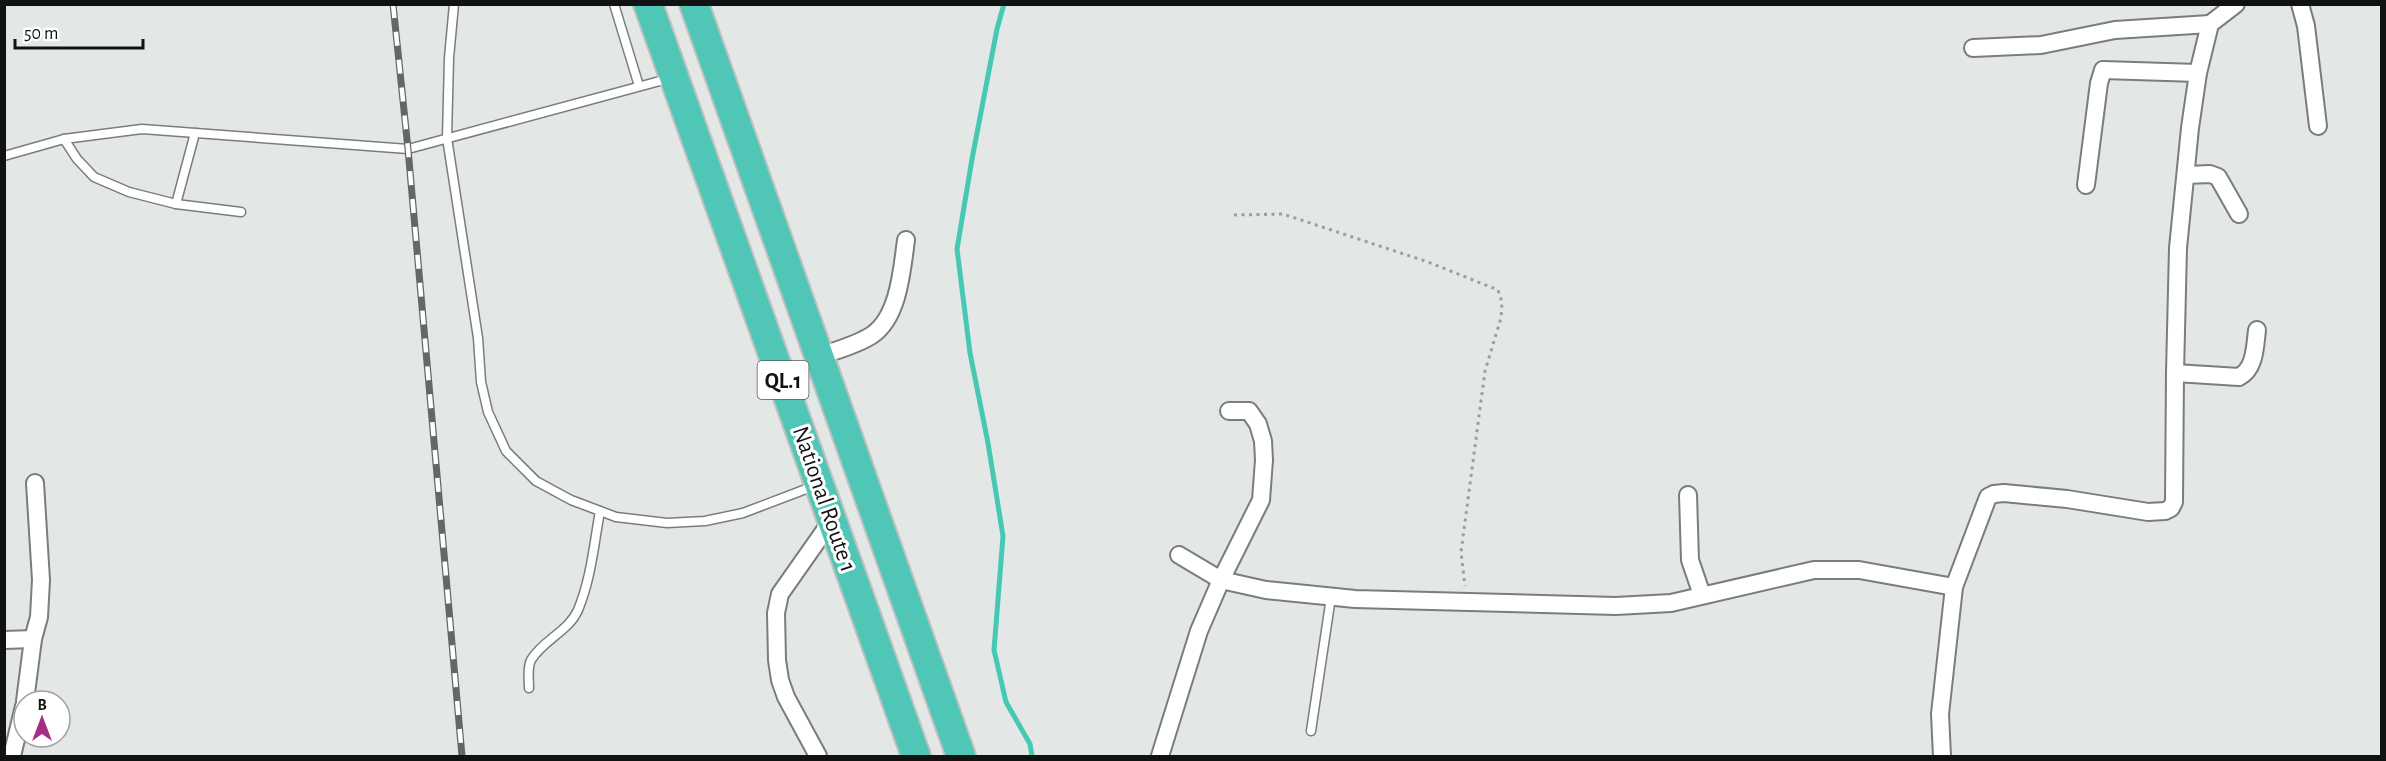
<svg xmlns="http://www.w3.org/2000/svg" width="2386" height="761" font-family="'Alegreya Sans',sans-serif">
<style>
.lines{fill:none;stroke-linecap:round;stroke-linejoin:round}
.stream{stroke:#46c9b3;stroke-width:5}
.service-casing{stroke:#797d7c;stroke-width:11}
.minor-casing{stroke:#797d7c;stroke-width:20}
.trunk-casing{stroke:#c1c1c1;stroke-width:32}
.path{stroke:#9b9e9d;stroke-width:3;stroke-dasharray:3 4.5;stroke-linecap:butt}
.service{stroke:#fff;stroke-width:8}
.minor{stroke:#fff;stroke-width:16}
.trunk{stroke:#50c7b6;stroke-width:28}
.rail-casing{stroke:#656766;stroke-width:7}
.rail{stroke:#fff;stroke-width:4.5;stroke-dasharray:14;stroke-linecap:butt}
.labels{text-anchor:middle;stroke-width:6;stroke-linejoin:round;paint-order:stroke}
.shield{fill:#fff;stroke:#585959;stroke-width:1.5}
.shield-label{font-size:22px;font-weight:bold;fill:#111212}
.street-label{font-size:24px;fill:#111212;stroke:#fff}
</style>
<rect width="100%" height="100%" fill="#e3e8e6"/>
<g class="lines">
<polyline class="stream" points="1004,4 997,29 972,159 957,249 970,353 988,443 1003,536 994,650 1006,702 1030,744 1032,756"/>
<g class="service-casing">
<g id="service">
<polyline points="454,4 449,58 447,138 478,338 481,382 488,412 506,451 536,481 571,500 616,517 667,523 705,521 743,513 814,486"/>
<polyline points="614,4 639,86"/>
<polyline points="64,139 77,159 94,177 129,192 176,204 241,212"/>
<polyline points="4,156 64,139 142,129 408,149 671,78"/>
<polyline points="176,204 195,133"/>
<path d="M529 688C529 679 527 668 531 660 543 640 569 631 578 610 591 579 594 544 600 511"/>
<polyline points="1311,731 1331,597"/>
</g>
</g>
<g class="minor-casing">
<g id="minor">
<polyline points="2300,4 2306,26 2318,126"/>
<polyline points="1973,48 2041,45 2115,30 2210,24"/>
<polyline points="2186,175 2210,174 2218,177 2239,214"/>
<polyline points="2086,185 2099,83 2103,70 2198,73"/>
<path d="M820 356C837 350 857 345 872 335 899 317 902 269 906 240"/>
<path d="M2175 373 2239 377C2255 369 2255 347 2257 330"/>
<polyline points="1688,495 1690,560 1702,595"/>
<polyline points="1179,555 1221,580 1261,500 1264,460 1263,441 1258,424 1249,411 1229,411"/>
<polyline points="4,640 33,639"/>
<polyline points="25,701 33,639 39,617 41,580 35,483"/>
<polyline points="12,756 24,706"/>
<polyline points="818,756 786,697 780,680 777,660 776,613 780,594 832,520"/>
<polyline points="1160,756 1199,631 1221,580 1266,590 1355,599 1616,606 1671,603 1814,570 1859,570 1954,587"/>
<polyline points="1942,756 1940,714 1954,587 1988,497 1994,494 2004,493 2067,499 2148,512 2165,511 2171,508 2174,502 2175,373 2178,248 2190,128 2198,73 2210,24 2236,4"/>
</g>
</g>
<g class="trunk-casing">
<g id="trunk">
<polyline points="648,4 916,756"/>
<polyline points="694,4 961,756"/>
</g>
</g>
<polyline class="path" points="1234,215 1283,214 1428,262 1498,290 1502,302 1501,318 1485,371 1461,552 1465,586"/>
<use href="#service" class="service"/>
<use href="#minor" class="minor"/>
<use href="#trunk" class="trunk"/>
<g class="rail-casing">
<polyline id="rail" points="393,4 408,149 462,756"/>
</g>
<use href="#rail" class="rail"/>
</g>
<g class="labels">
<rect class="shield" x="757.5" y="361" width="51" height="38" rx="4.5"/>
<g class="shield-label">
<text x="783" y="388">QL.1</text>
</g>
<g class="street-label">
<text transform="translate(825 499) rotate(71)" y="8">National Route 1</text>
</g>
</g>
<rect width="2386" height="761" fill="none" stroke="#111212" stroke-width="12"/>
<g transform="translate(42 719)"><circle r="28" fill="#ffffff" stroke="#a0a0a0" stroke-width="1.5"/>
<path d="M0-4.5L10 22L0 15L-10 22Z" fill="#a42e86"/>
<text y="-9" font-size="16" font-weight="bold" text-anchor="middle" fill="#111212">B</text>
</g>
<path d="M15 39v9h128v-9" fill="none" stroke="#111212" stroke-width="3"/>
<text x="24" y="39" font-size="18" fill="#111212" stroke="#ffffff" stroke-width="4.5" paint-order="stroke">50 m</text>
</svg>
